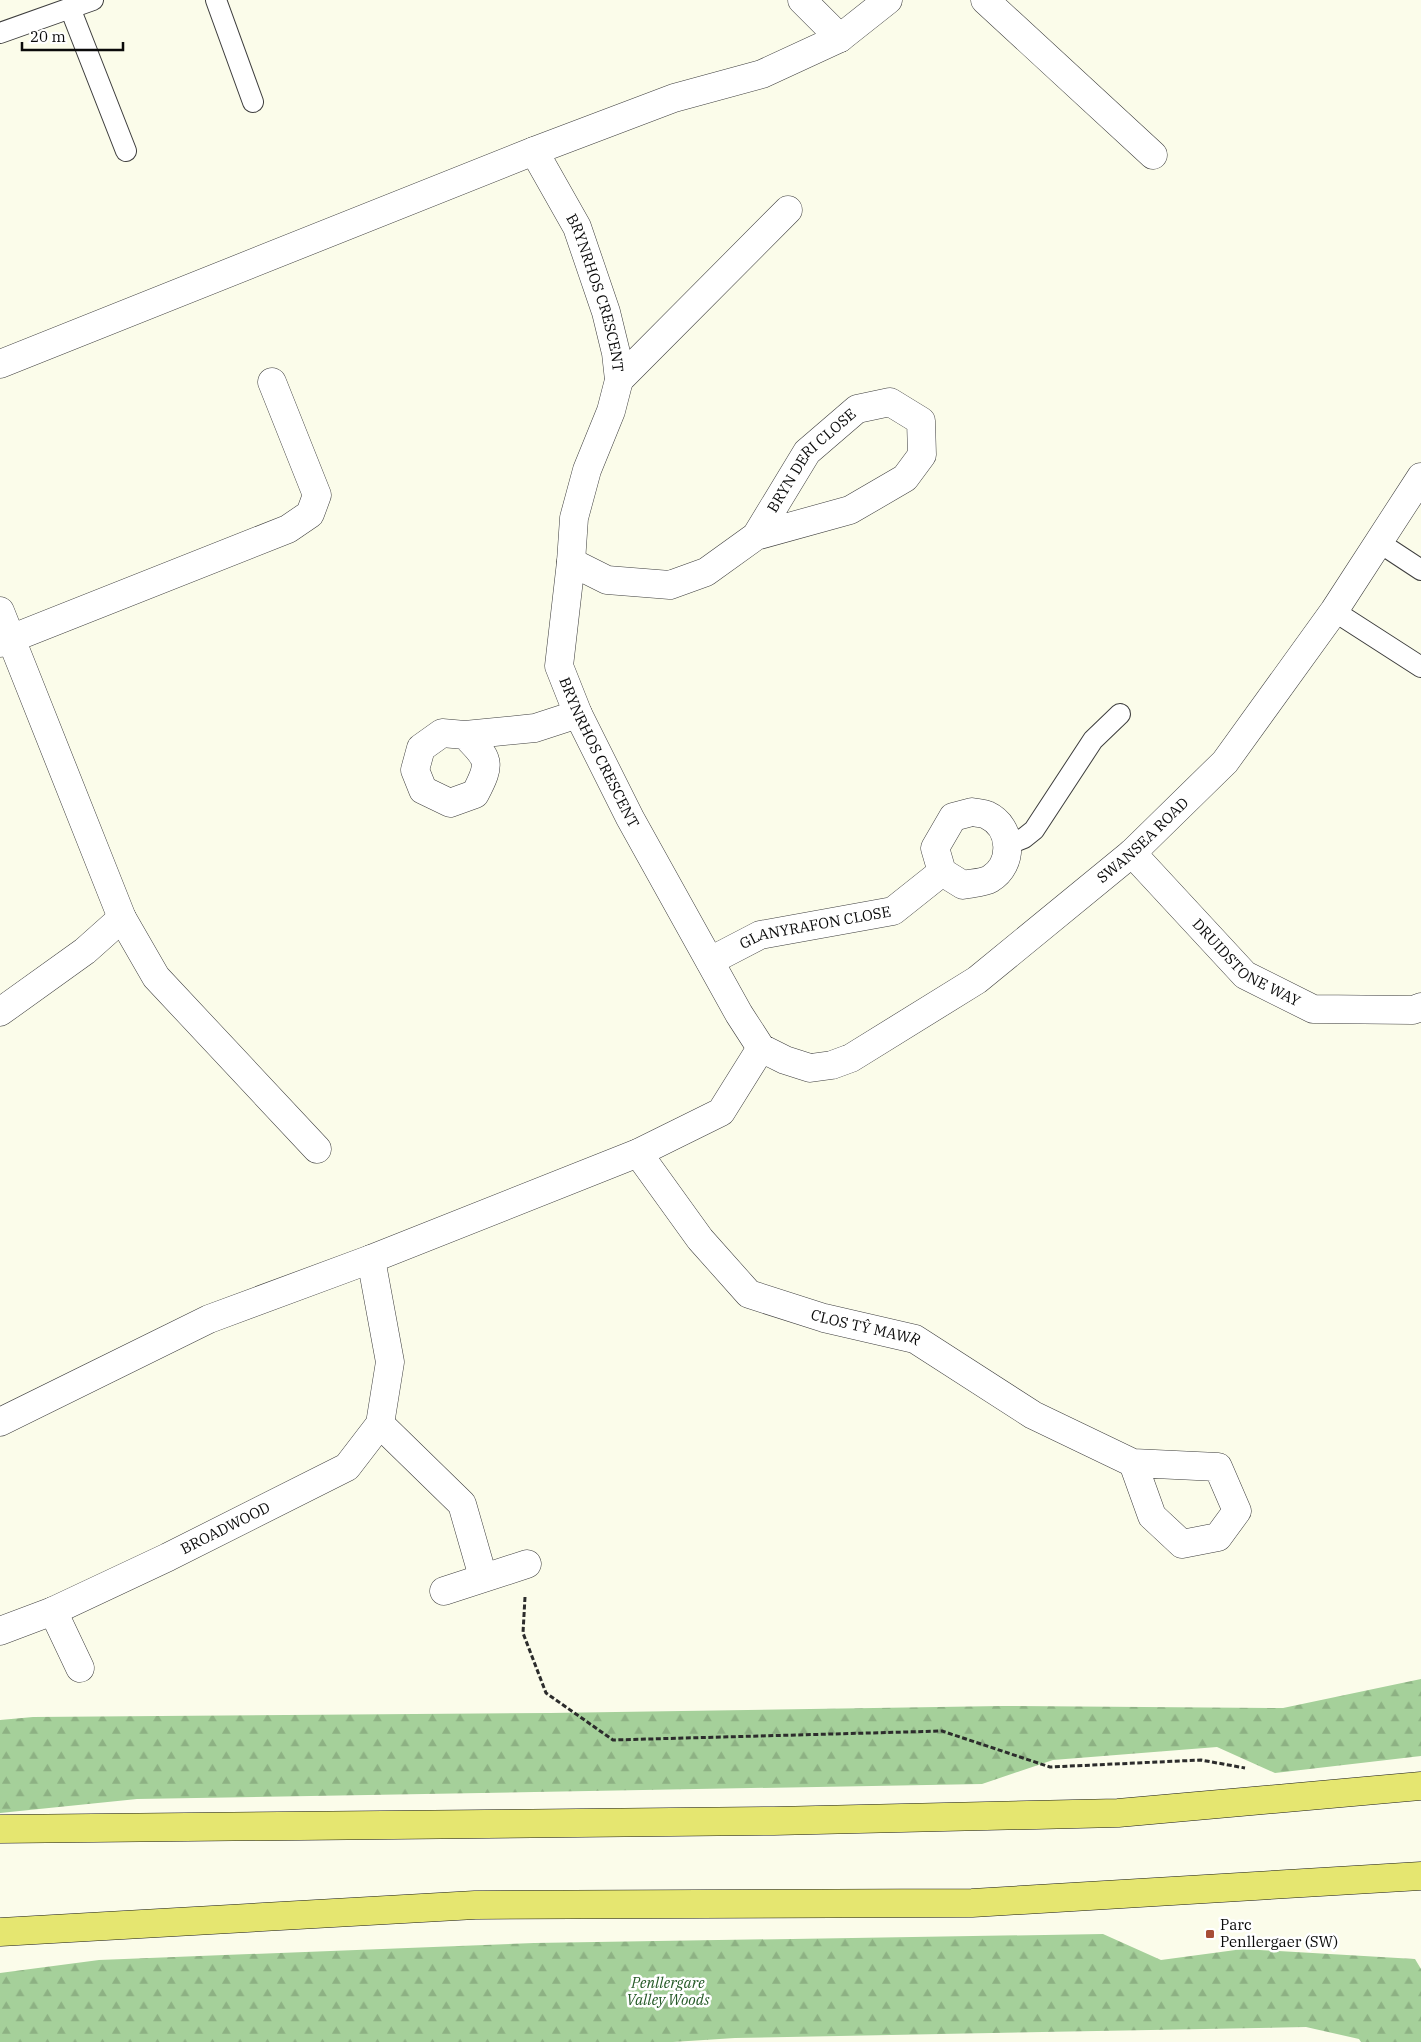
<svg xmlns="http://www.w3.org/2000/svg" width="1421" height="2042" font-family="'IBM Plex Serif',serif">
<style>
.forest{fill:url(#forest-firs)}
.lines{fill:none;stroke-linecap:round;stroke-linejoin:round}
.lane-casing{stroke:#3d3d3d;stroke-width:22}
.street-casing{stroke:#3d3d3d;stroke-width:29}
.primary-casing{stroke:#1b1b1b;stroke-width:29}
.path{stroke:#2c2c2c;stroke-width:3;stroke-dasharray:5 2.5;stroke-linecap:butt}
.lane{stroke:#fff;stroke-width:20}
.street{stroke:#fff;stroke-width:28}
.primary{stroke:#e5e670;stroke-width:28}
.poi-dot{fill:#a74d35;stroke:#fff;stroke-width:2}
.labels{text-anchor:middle;stroke-width:5;stroke-linejoin:round;paint-order:stroke}
.street-label{font-size:15px;fill:#0a0a0a;stroke:#fff}
.poi-label{font-size:15px;fill:#0a0a0a;stroke:#fff;text-anchor:start}
.park-label{font-size:15px;font-style:italic;fill:#245926;stroke:#fff}
</style>
<defs>
<pattern id="forest-firs" width="22" height="20" patternUnits="userSpaceOnUse" patternTransform="scale(1.25)"><rect width="22" height="20" fill="#a5d09a"/><path d="M5 1l3.5 6h-7zM16 11l3.5 6h-7z" fill="#8db183"/></pattern>
</defs>
<rect width="100%" height="100%" fill="#fbfcea"/>
<g class="forest">
<polygon points="1421,1679 1421,1756 1275,1773 1217,1747 1053,1760 982,1784 137,1799 0,1813 0,1720 33,1717 550,1713 1002,1706 1283,1708"/>
<polygon points="1103,1934 1161,1960 1243,1949 1415,1959 1421,1969 1421,2042 1361,2042 1359,2039 1306,2027 735,2038 673,2042 0,2042 0,1973 99,1960 534,1943"/>
</g>
<g class="lines">
<g class="lane-casing">
<g id="lane">
<polyline points="216,0 253,102"/>
<polyline points="70,8 126,151"/>
<polyline points="0,33 93,0"/>
<polyline points="1380,543 1421,570"/>
<polyline points="1334,611 1421,667"/>
<polyline points="1009,844 1024,838 1034,830 1093,740 1120,714"/>
</g>
</g>
<g class="street-casing">
<g id="street">
<polyline points="802,0 840,38"/>
<polyline points="985,0 1153,155"/>
<path id="s1" d="M534 151 577 227 606 312 616 353 619 380 611 411 587 470 574 518 571 562 559 666 578 714 630 818 739 1014 761 1048 785 1060 810 1068 832 1065 851 1058 977 980 1132 853 1225 762 1334 611 1421 477"/>
<polyline points="0,364 534,151 674,98 762,74 840,38 888,0"/>
<polyline points="619,380 788,210"/>
<path id="s2" d="M571 562 607 580 670 585 706 572 756 536 807 452 857 409 890 402 921 421 922 455 905 478 850 510 756 536"/>
<polyline points="0,611 122,918 156,977 317,1149"/>
<polyline points="0,643 288,529 310,514 317,495 272,382"/>
<path d="M465 735C489 759 492 762 475 794L450 803 423 790 415 770 421 748 442 733 465 735 535 728 578 714"/>
<path d="M972 812C976 813 983 813 987 815 1013 827 1014 865 990 879 983 883 971 883 963 885L942 872 935 848 953 817Z"/>
<path id="s3" d="M1132 853 1245 975 1313 1009 1413 1010 1421 1007"/>
<path id="s4" d="M710 961 760 935 893 911 942 872"/>
<polyline points="0,1012 85,951 122,918"/>
<path id="s5" d="M638 1153 700 1239 749 1294 824 1318 915 1339 1033 1415 1133 1463 1218 1467 1237 1511 1218 1537 1182 1544 1152 1516 1133 1463"/>
<polyline points="0,1422 209,1319 371,1259 638,1153 721,1112 761,1048"/>
<polyline points="380,1424 462,1504 483,1577"/>
<polyline points="444,1591 527,1564"/>
<polyline points="53,1611 80,1668"/>
<path id="s6" d="M0 1631 53 1611 168 1557 347 1467 380 1424 390 1362 371 1259"/>
</g>
</g>
<g class="primary-casing">
<g id="primary">
<polyline points="0,1829 774,1821 1118,1813 1421,1786"/>
<polyline points="0,1932 475,1905 972,1903 1421,1876"/>
</g>
</g>
<polyline class="path" points="525,1597 523,1633 546,1693 613,1740 942,1731 1050,1767 1201,1760 1245,1768"/>
<use href="#lane" class="lane"/>
<use href="#street" class="street"/>
<use href="#primary" class="primary"/>
</g>
<rect class="poi-dot" x="1205" y="1929" width="10" height="10" rx="2.5"/>
<g class="labels">
<g class="street-label">
<text dy="5" stroke="none"><textPath href="#s1" startOffset="156">BRYNRHOS CRESCENT</textPath></text>
<text dy="5" stroke="none"><textPath href="#s2" startOffset="298">BRYN DERI CLOSE</textPath></text>
<text dy="5" stroke="none"><textPath href="#s1" startOffset="636">BRYNRHOS CRESCENT</textPath></text>
<text dy="5" stroke="none"><textPath href="#s1" startOffset="1434">SWANSEA ROAD</textPath></text>
<text dy="5" stroke="none"><textPath href="#s4" startOffset="112">GLANYRAFON CLOSE</textPath></text>
<text dy="5" stroke="none"><textPath href="#s3" startOffset="160">DRUIDSTONE WAY</textPath></text>
<text dy="5" stroke="none"><textPath href="#s5" startOffset="301">CLOS TŶ MAWR</textPath></text>
<text dy="5" stroke="none"><textPath href="#s6" startOffset="248">BROADWOOD</textPath></text>
</g>
<g class="poi-label">
<text x="1220" y="1930">Parc<tspan x="1220" dy="17">Penllergaer (SW)</tspan></text>
</g>
<g class="park-label">
<text x="668" y="1988">Penllergare<tspan x="668" dy="17">Valley Woods</tspan></text>
</g>
</g>
<path d="M22 42v8h101v-8" fill="none" stroke="#0a0a0a" stroke-width="2.5"/>
<text x="30" y="42" font-size="15" fill="#0a0a0a" stroke="#ffffff" stroke-width="4" paint-order="stroke">20 m</text>
</svg>
